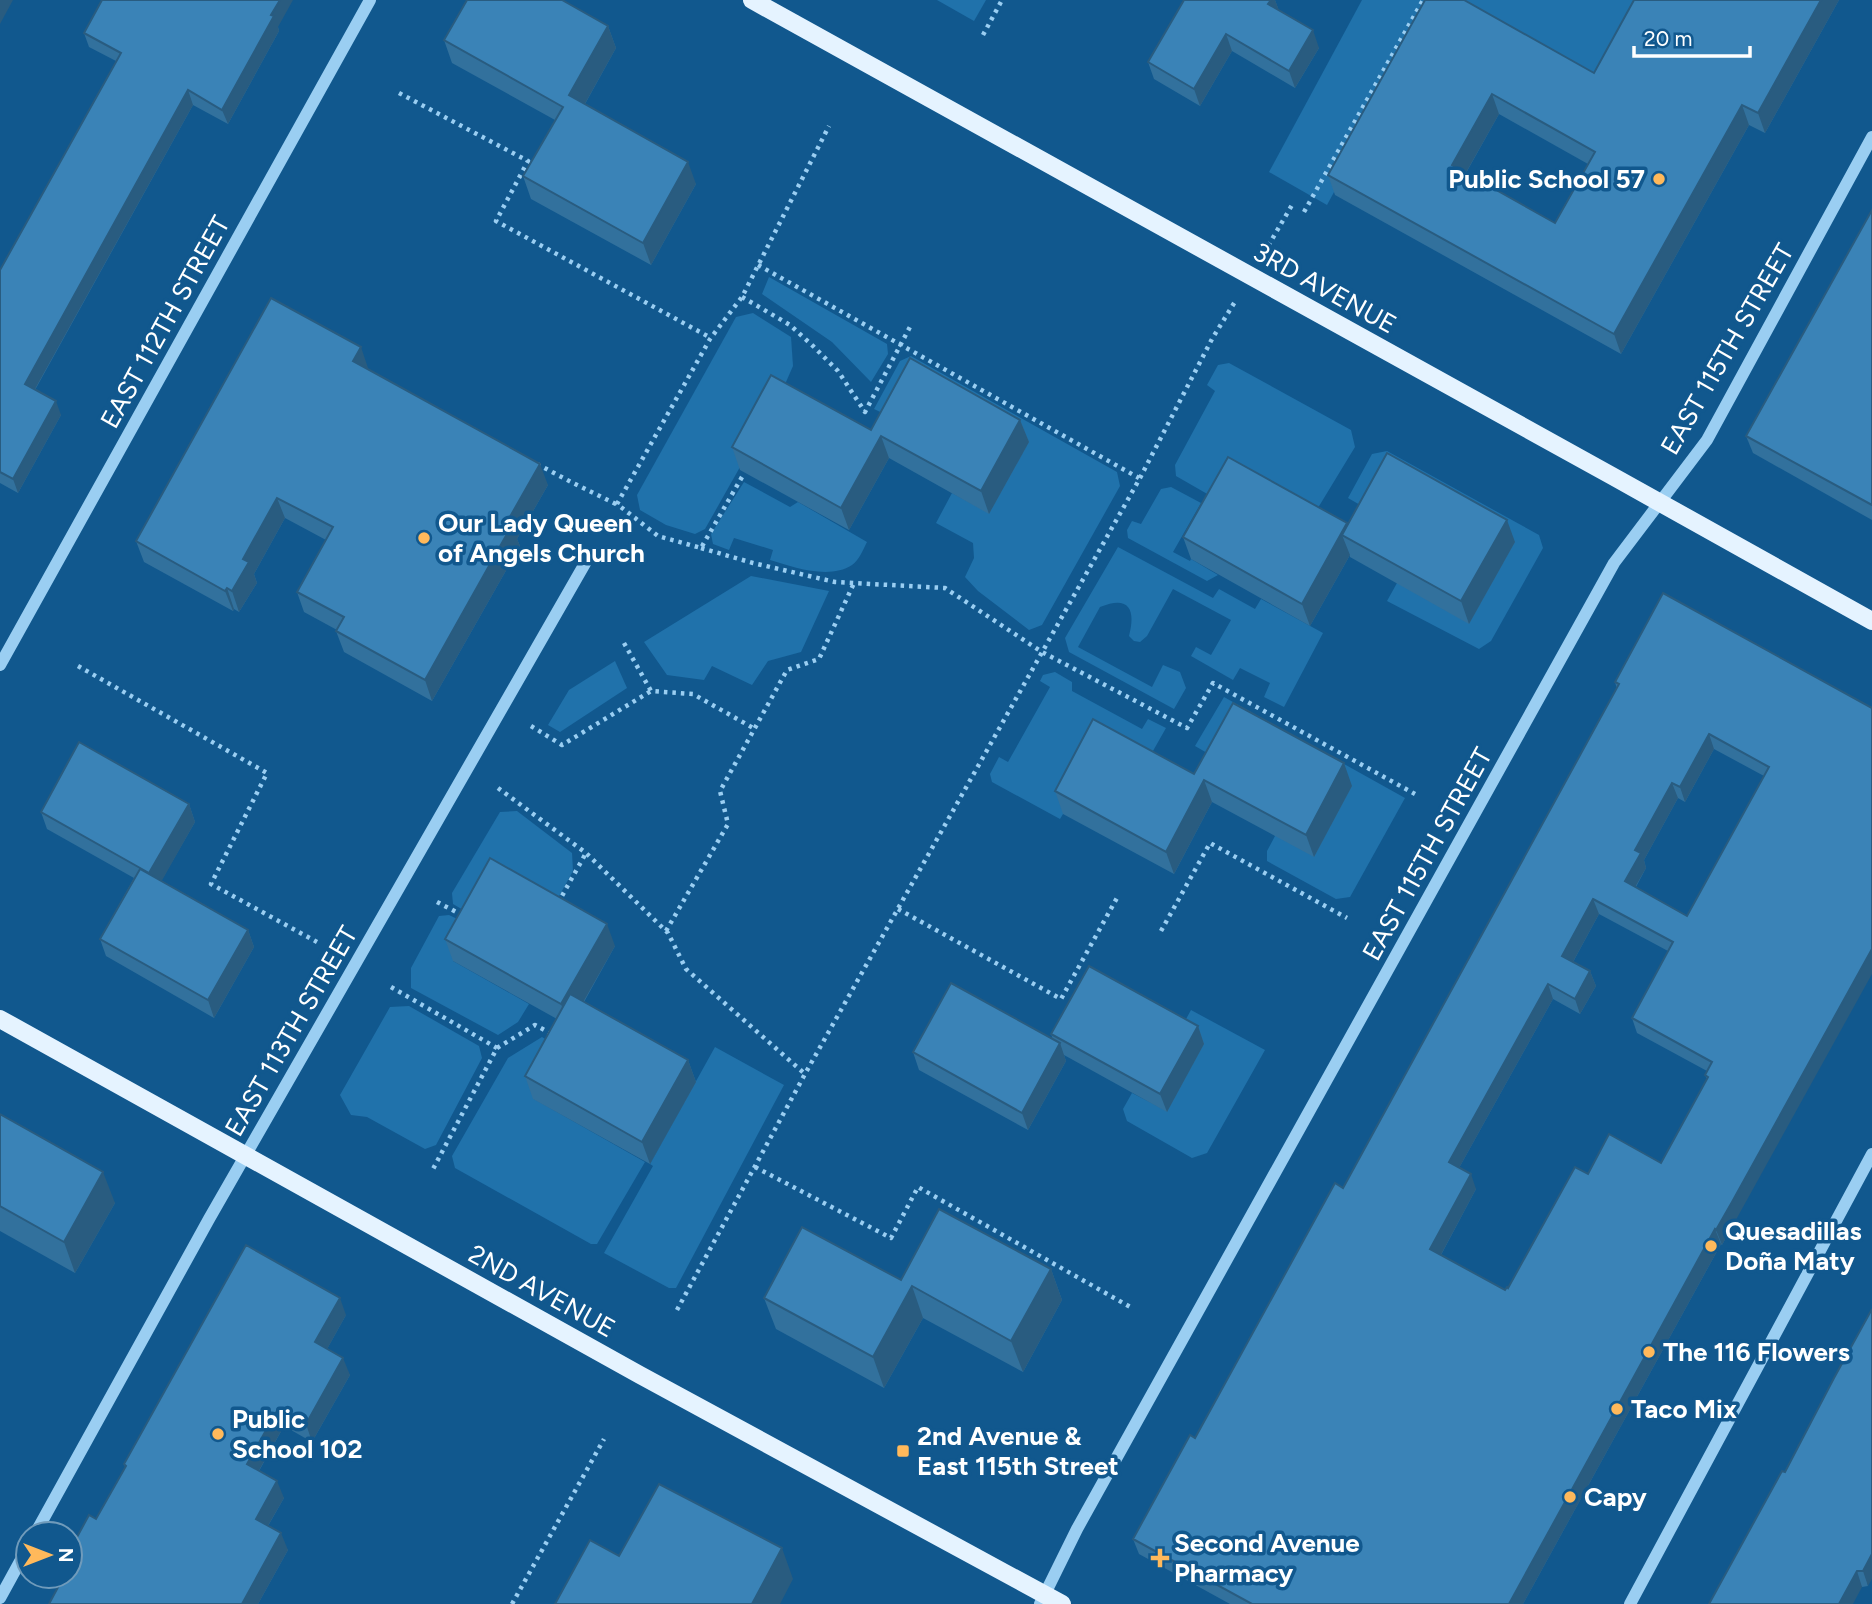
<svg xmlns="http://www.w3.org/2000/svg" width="1872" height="1604" font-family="Figtree,sans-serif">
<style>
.green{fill:#2072ab}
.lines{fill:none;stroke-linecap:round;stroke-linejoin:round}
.path{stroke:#9acef2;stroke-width:4.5;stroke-dasharray:3.5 5;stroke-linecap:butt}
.minor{stroke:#9acef2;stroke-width:12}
.major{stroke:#e5f3ff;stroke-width:18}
.wall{fill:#32719d;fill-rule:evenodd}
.shaded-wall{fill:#295c80}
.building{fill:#3a83b7;stroke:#295c80;stroke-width:2;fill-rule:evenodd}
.poi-dot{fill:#ffb95b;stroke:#11588e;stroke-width:2.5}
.labels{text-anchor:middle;stroke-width:7;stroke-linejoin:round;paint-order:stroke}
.poi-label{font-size:26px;font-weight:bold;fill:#fff;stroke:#11588e;text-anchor:start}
.street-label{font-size:26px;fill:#fff;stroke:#11588e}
</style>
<rect width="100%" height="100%" fill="#11588e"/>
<g class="green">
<polygon points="937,0 986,0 974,21"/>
<polygon points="1362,0 1438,0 1327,205 1269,172"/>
<polygon points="1460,0 1642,0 1654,106"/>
<polygon points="769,277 887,344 888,354 871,382 832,342 762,294"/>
<polygon points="753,313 791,337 793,366 779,398 705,529 695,534 666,525 640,510 637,495 736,317"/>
<polygon points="911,356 1117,472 1120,486 1042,625 1029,630 978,591 965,577 974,558 973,543 936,523 952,493 989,513 897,420 874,409 900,361"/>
<polygon points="1229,363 1351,430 1355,447 1310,521 1216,499 1176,476 1175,465 1215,391 1207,385 1218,365"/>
<polygon points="1387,451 1539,535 1543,548 1491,641 1479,649 1387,601 1397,583 1374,513 1348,498 1372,454"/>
<path d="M744 482 790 507 798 502 867 542C863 550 859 560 852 565 829 580 793 567 770 560L773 550 734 538 729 550 713 544 711 534Z"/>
<polygon points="1171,487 1201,503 1173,552 1190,561 1191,559 1218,575 1207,581 1128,538 1127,530 1132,521 1141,524 1161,489"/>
<path d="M1118 547 1213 598 1219 589 1255 609 1261 599 1323 633 1284 707 1264 697 1270 683 1240 668 1233 680 1191 656 1196 647 1211 655 1231 620 1173 589 1147 636 1140 642 1134 641 1129 636C1136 609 1129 595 1100 607L1078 647 1152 687 1163 665 1180 672 1186 688 1174 709 1069 652 1065 638Z"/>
<polygon points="751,576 829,591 801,652 768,661 752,685 712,666 704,680 667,675 644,642"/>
<polygon points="615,661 627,688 560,732 548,725 569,690"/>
<polygon points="1055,672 1072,682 1072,691 1142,729 1148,719 1166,728 1145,765 1063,814 1060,819 992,782 990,774 999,757 1008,762 1050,687 1040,681 1043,675"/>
<polygon points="1224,697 1405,798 1350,897 1336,899 1267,861 1267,851 1275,836 1221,761 1195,746"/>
<polygon points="517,811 572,853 573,871 558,898 470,914 453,904 452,893 500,812"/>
<polygon points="449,915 472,926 453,961 529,1004 518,1022 498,1035 411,988 411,968 439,916"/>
<polygon points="409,1006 479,1046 482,1058 436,1145 425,1149 367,1117 351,1115 340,1095 390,1007"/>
<polygon points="1191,1010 1265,1050 1207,1153 1192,1158 1127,1121 1123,1109 1132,1093 1167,1111 1180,1030"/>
<polygon points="542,1037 561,1049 534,1099 645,1162 597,1244 591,1244 455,1168 452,1156 508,1058"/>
<polygon points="715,1047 784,1085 676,1288 669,1288 604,1253 653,1166 650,1164"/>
</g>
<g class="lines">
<g class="path">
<polyline points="983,35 1002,0"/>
<polyline points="399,93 528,161 496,221 711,338"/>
<polyline points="1304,212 1423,0"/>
<polyline points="1264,253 1292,205"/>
<polyline points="758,265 1139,478"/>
<polyline points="742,297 790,325 813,346 838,371 865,412 911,325"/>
<polyline points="537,464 573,483 616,504"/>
<polyline points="742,477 701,548 658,536 617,504 710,339 742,297 829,126"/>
<polyline points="701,548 753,563 835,582 945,588 1042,652 1187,728 1213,683 1415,794"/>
<polyline points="624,643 651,691 693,694 755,729"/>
<polyline points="78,666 267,773 211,884 317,942"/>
<polyline points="531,726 562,745 651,691"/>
<polyline points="498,788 586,853 668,933 686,969 805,1074"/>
<polyline points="437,902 464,916"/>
<polyline points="558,903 586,853"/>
<polyline points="898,909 1061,999 1118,896"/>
<polyline points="666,931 728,824 720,791 787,670 819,659 854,583"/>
<polyline points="1161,931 1210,843 1347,918"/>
<polyline points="391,987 497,1048 432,1171"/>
<polyline points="497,1048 535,1025 554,1035"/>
<polyline points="755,1167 891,1238 918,1187 1132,1308"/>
<polyline points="677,1310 805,1074 1140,478 1212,339 1236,300"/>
<polyline points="512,1604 604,1439"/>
</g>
<g class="minor">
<polyline points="0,665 370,0"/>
<polyline points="35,1534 209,1219 591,553"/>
<polyline points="0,1598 28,1547"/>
<polyline points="1040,1604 1077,1529 1614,563 1707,440 1872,137"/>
<polyline points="1630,1604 1872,1154"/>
</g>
<g class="major">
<polyline points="752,0 1614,477 1872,621"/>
<polyline points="0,1019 640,1375 1062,1604"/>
</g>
</g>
<g class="wall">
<polygon points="1184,0 1275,0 1279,11 1319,48 1295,88 1232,51 1200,106 1154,79 1148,62"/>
<path d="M1425 0 1594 73 1634 0H1839L1765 133 1749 125 1621 354 1335 195 1328 175ZM1499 114 1588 164 1555 223 1466 173Z"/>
<polygon points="608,26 616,48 585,104 696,184 651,265 531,199 523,176 555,120 452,63 444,40"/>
<polygon points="278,27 279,31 228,124 193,105 35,390 61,415 18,493 0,483 0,270 116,61 89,47 84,33"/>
<polygon points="1872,210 1872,520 1753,453 1746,436"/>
<polygon points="368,368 367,369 548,485 517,539 520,546 432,701 344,652 336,631 337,630 304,612 297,592 326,540 285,518 254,574 257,583 239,612 234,609 233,611 144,562 136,541"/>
<polygon points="1020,420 1029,442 989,514 889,458 849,530 740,470 732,447 871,430"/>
<polygon points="1348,525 1515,542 1469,624 1350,557 1350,555 1310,626 1191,559 1183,537"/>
<path d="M1615 682 1872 708 1737 1217 1722 1245 1721 1244 1523 1604H1230L1139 1554 1133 1539 1195 1438 1343 1188 1617 689ZM1714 749 1764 776 1687 916 1636 887 1646 868 1644 860 1678 798 1685 802ZM1599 914 1668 951 1632 1018 1637 1033 1707 1071 1705 1075 1707 1079 1661 1163 1588 1174 1508 1288 1505 1290 1441 1255 1476 1189 1459 1168 1553 999 1580 1014 1596 986 1590 971 1573 962Z"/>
<polygon points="1194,774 1352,786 1314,857 1212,802 1174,874 1063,814 1055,791"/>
<polygon points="189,804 195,822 161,881 248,930 254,947 214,1018 106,956 100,939 134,878 47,829 41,812"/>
<polygon points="445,939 615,946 584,1002 688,1060 696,1082 650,1164 533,1099 525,1076 557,1019 453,961"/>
<polygon points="1198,1026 1204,1044 1167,1112 1064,1055 1066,1061 1028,1130 919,1070 913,1052 1053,1040 1051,1034"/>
<polygon points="0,1114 115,1203 75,1273 0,1231"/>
<polygon points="1051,1269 1062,1300 1023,1372 923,1318 884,1388 776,1329 764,1298 901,1280"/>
<polygon points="346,1315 327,1349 350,1375 312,1442 284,1426 259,1471 284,1498 268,1526 288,1550 258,1604 49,1604 71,1565 70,1550 96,1519 125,1467 124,1464"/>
<polygon points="1834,1378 1868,1586 1862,1587 1785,1472"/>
</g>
<g class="shaded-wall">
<polygon points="0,0 13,0 0,24"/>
<polygon points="280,0 293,0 278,27 279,31 228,124 222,110"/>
<polygon points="1271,0 1275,0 1280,13 1268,4"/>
<polygon points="1821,0 1839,0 1765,133 1758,113"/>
<polygon points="608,26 616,48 577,118 569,95"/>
<polygon points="1313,30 1319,48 1295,88 1289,71"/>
<polygon points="1226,34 1232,51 1200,106 1194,89"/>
<polygon points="188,90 193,105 30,398 25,384"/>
<polygon points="1492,94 1499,114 1459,185 1452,165"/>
<polygon points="1742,105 1749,125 1621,354 1614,334"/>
<polygon points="688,162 696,184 651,265 643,243"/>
<polygon points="361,347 368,368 360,382 353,361"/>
<polygon points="56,401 61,415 18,493 13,479"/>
<polygon points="1020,420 1029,442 989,514 981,491"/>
<polygon points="881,436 889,458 849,530 841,508"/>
<polygon points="540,464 548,485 517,539 520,546 432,701 425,680 507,522"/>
<polygon points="277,498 285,518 254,574 257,583 239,612 232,591 243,559"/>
<polygon points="1507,520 1515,542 1469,624 1461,601"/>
<polygon points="1347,523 1354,541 1342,535 1350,555 1310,626 1302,604"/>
<polygon points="227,588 234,609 233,611 225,591"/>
<polygon points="1709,734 1714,749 1685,802 1680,787"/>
<polygon points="1344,763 1352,786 1314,857 1306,835"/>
<polygon points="1204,780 1212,802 1174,874 1166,852"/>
<polygon points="1672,783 1678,798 1644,860 1646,868 1630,896 1625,881 1635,850"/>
<polygon points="189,804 195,822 156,891 149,873"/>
<polygon points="1593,899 1599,914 1568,971 1562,956"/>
<polygon points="607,924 615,946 569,1027 561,1004"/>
<polygon points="248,930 254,947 214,1018 208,1000"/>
<polygon points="1872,949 1872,974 1722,1245 1716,1230"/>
<polygon points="1590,971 1596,986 1580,1014 1575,999"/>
<polygon points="1548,984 1553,999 1454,1177 1449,1162"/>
<polygon points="1198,1026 1204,1044 1167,1112 1160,1094"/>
<polygon points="1060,1043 1066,1061 1028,1130 1022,1113"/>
<polygon points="688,1060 696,1082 650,1164 642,1142"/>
<polygon points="103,1172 115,1203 75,1273 64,1242"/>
<polygon points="1471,1174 1476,1189 1436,1264 1430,1249"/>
<polygon points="1715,1229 1721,1244 1523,1604 1509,1604"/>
<polygon points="1051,1269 1062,1300 1023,1372 1011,1341"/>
<polygon points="912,1286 923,1318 884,1388 873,1357"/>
<polygon points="340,1298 346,1315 321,1360 315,1342"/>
<polygon points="343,1358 350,1375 312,1442 306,1424"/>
<polygon points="278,1409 284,1426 253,1481 247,1464"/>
<polygon points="277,1481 284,1498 262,1536 256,1519"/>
<polygon points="281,1533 288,1550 258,1604 242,1604"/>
<polygon points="782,1548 793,1579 780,1604 752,1604"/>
<polygon points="1872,1554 1872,1579 1868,1586 1863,1571"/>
<polygon points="1857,1571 1862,1587 1853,1604 1839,1604"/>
</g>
<g class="building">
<polygon points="102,0 280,0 271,15 274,16 222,110 188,90 25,384 56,401 13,479 0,472 0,270 121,53 84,33"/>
<polygon points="467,0 562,0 608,26 569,95 688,162 643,243 523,176 563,107 444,40"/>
<polygon points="1184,0 1271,0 1268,4 1313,30 1289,71 1226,34 1194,89 1148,62"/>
<path d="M1425 0H1464L1594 73 1634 0H1821L1758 113 1742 105 1614 334 1328 175ZM1492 94 1595 152 1555 223 1452 165Z"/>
<polygon points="1872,210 1872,505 1746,436"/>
<polygon points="271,298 361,347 353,361 540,464 507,522 512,525 425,680 336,631 344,617 297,592 333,527 277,498 243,559 249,562 232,591 227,588 225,591 136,541"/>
<polygon points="910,358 1020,420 981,491 881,436 841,508 732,447 771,375 871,430"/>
<polygon points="1387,453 1507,520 1461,601 1342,535"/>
<polygon points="1228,457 1347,523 1302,604 1183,537"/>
<path d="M1663 593 1872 708V949L1732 1202 1716 1230 1715 1229 1509 1604H1252L1133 1539 1190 1435 1195 1438 1335 1183 1343 1188 1619 684 1615 682ZM1709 734 1769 767 1687 916 1625 881 1641 853 1635 850 1672 783 1680 787ZM1593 899 1673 942 1632 1018 1712 1062 1705 1075 1708 1077 1661 1163 1609 1134 1588 1174 1575 1167 1508 1288 1507 1287 1505 1290 1430 1249 1471 1174 1449 1162 1548 984 1575 999 1590 971 1562 956Z"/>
<polygon points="1233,703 1344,763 1306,835 1204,780 1166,852 1055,791 1093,719 1194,774"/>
<polygon points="79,742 189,804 149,873 41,812"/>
<polygon points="490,858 607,924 561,1004 445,939"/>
<polygon points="140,869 248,930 208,1000 100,939"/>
<polygon points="1089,966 1198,1026 1160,1094 1051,1034"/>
<polygon points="951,983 1060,1043 1022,1113 913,1052"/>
<polygon points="570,994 688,1060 642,1142 525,1076"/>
<polygon points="0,1114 103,1172 64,1242 0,1206"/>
<polygon points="939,1209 1051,1269 1011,1341 912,1286 873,1357 764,1298 802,1227 901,1280"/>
<polygon points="246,1245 340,1298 315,1342 343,1358 306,1424 278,1409 247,1464 277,1481 256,1519 281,1533 242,1604 49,1604 64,1576 70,1576 70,1566 74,1560 70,1557 70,1550 89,1515 96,1519 126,1466 124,1464"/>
<polygon points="1872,1309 1872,1554 1863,1571 1857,1571 1839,1604 1709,1604 1782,1471 1785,1472 1834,1378"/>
<polygon points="659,1484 782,1548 752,1604 555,1604 590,1540 619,1556"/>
</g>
<g class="poi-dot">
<circle cx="1659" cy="179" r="7"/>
<circle cx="424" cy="538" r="7"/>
<circle cx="1711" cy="1246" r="7"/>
<circle cx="1649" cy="1352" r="7"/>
<circle cx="1617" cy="1409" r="7"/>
<circle cx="218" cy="1434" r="7"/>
<rect x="896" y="1444" width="14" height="14" rx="3.5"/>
<circle cx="1570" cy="1497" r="7"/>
<path d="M1156.5 1547.5h7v7h7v7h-7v7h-7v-7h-7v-7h7z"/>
</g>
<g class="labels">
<g class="poi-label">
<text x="1645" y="188" text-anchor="end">Public School 57</text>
<text x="438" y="532">Our Lady Queen<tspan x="438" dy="30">of Angels Church</tspan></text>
<text x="1725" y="1240">Quesadillas<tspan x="1725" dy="30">Doña Maty</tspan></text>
<text x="1663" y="1361">The 116 Flowers</text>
<text x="1631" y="1418">Taco Mix</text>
<text x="232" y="1428">Public<tspan x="232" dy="30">School 102</tspan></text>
<text x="917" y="1445">2nd Avenue &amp;<tspan x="917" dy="30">East 115th Street</tspan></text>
<text x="1584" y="1506">Capy</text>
<text x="1174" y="1552">Second Avenue<tspan x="1174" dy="30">Pharmacy</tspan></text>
</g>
<g class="street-label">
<text transform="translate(1325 288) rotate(29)" y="9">3RD AVENUE</text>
<text transform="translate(165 322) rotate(-61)" y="9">EAST 112TH STREET</text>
<text transform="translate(1727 349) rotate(-60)" y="9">EAST 115TH STREET</text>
<text transform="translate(1427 854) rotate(-61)" y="9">EAST 115TH STREET</text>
<text transform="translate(291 1031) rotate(-60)" y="9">EAST 113TH STREET</text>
<text transform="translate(542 1291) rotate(29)" y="9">2ND AVENUE</text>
</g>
</g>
<g transform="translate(49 1555) rotate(90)"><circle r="33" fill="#11588e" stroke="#709bbb" stroke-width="2"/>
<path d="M0-5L12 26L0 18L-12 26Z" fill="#ffb95b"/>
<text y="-10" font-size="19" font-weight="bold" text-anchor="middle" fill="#ffffff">N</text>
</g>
<path d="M1634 46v10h116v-10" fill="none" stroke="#ffffff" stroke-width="3.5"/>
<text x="1644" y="46" font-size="21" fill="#ffffff" stroke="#11588e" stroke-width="5" paint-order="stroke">20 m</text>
</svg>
